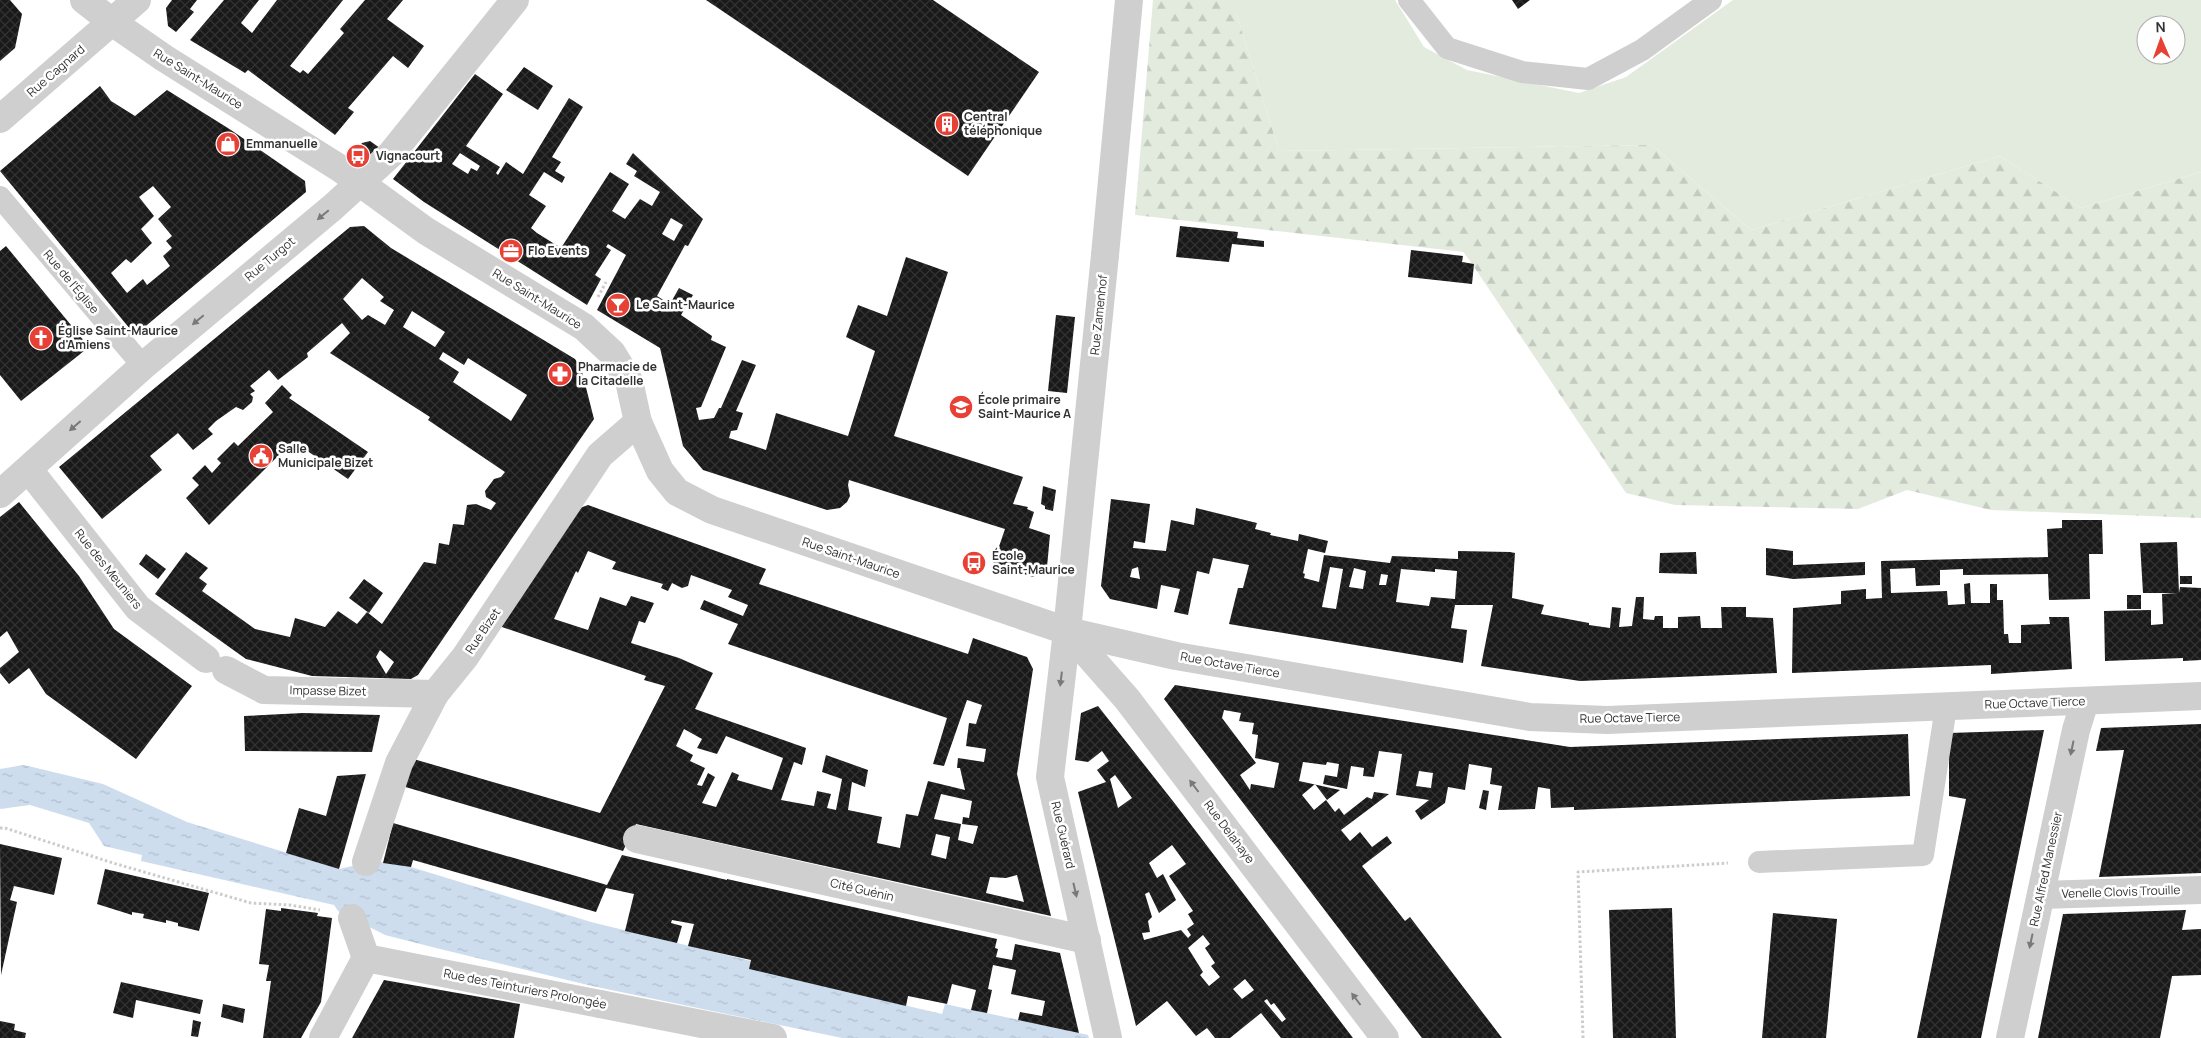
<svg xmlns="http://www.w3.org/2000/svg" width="2201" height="1038" font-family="Manrope,sans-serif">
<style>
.grass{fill:#e3ebde;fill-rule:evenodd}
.forest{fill:url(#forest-firs)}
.water{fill:url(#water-ripples)}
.building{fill:url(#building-cross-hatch);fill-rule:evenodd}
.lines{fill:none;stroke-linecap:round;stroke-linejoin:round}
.path{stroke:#ccc;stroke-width:3;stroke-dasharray:2.5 2.5;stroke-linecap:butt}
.service{stroke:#cfcfcf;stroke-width:22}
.pedestrian{stroke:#cfcfcf;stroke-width:28}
.minor{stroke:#cfcfcf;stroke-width:28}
.tertiary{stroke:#cfcfcf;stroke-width:28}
.oneway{fill:#797979}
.labels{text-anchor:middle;stroke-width:5;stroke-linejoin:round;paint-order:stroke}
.street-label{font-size:12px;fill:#323232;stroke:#fff}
.poi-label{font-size:12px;font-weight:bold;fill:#323232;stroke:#fff;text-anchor:start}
</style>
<defs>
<pattern id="forest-firs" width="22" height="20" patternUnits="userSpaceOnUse" patternTransform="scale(1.25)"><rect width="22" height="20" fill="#e3ebde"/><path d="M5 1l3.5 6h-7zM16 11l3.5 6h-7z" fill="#c3cabf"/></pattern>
<pattern id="water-ripples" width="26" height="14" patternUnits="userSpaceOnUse" patternTransform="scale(1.25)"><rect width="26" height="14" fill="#cdddee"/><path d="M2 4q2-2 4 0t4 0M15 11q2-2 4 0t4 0" fill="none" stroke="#b0becd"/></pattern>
<pattern id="building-cross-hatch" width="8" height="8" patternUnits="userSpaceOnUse" patternTransform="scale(1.25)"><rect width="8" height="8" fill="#191919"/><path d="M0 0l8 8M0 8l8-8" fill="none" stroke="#323232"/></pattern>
</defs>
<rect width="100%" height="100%" fill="#fff"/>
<path class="grass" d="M1236 0H1395L1424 47 1467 70 1579 93 1626 77 1733 0H2201V172L2081 208 2000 156 1751 230 1652 145 1279 151 1236 12ZM2146 25H2176V55H2146Z"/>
<polygon class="forest" points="1153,0 1236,0 1236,12 1279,151 1652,145 1751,230 2000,156 2081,208 2201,172 2201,518 1991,510 1907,490 1858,509 1675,505 1626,493 1464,252 1135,215"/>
<polygon class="water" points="24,765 103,784 187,822 339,869 375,861 411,867 591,922 751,961 749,969 942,1014 945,1004 1088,1035 1089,1038 842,1038 592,986 432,947 385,935 338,911 334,905 141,861 142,855 104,846 89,823 30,805 0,809 0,769"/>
<g class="building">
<polygon points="0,0 10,0 22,14 15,48 0,61"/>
<polygon points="172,0 197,0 190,9 194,12 176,32 168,26 166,8"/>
<polygon points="224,0 259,0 241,23 252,33 277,0 343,0 290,66 300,73 303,70 308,74 344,33 340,29 365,0 403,0 387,19 424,46 408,68 393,56 348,108 354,112 335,135 248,70 245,73 190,40"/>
<polygon points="706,0 933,0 1039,72 968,176"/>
<polygon points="1512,0 1530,0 1518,9"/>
<polygon points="524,67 553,86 538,110 506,90"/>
<path d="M475 74 503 94 466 146 500 167 496 173 498 175 506 162 523 174 569 98 583 107 552 157 561 162 555 171 565 177 562 183 544 172 529 195 546 206 531 228 537 233 561 248 610 172 629 184 612 211 625 219 640 199 652 206 660 192 634 176 637 171 626 164 633 153 703 219 688 246 685 245 657 296 670 304 679 288 693 295 681 315 712 336 711 340 726 347 701 407 696 408 699 420 714 418 719 408H721L742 360 756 365 736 411 743 413 737 430 731 431 729 438 766 450 776 413 848 436 875 351 846 337 858 305 887 316 906 257 948 272 894 436 1023 477 1013 504 1028 507 1027 509 1034 512 1029 528 1050 535 1047 567 1033 577 993 564 1005 529 849 480 848 485 850 496 847 502 840 508 827 510 703 470 683 446 660 348 597 310 626 255 608 244 606 247 611 250 595 275 601 279 587 305 424 202 393 179ZM460 153 480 166 477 171 471 168 468 174 452 164ZM671 218 683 225 674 241 662 234Z"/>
<path d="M100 86 111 101 135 116 167 90 231 130 305 181 306 192 135 335 0 171ZM153 186 171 207 158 219 172 236 166 241 172 248 163 256 170 266 147 285 143 279 127 293 111 273 126 259 131 263 152 243 141 229 154 216 139 197Z"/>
<polygon points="370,141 380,148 370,160 357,150 362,143"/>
<path d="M364 226 391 248 575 359 581 368 594 419 418 675 411 679 312 676 246 659 155 594 186 552 208 568 199 578 207 584 202 591 255 629 290 637 295 618 325 627 338 611 357 624 367 612 382 624 424 562 436 564 439 543 449 545 453 524 464 525 467 505 476 504 491 510 496 503 486 497 485 491 494 479 501 477 505 472 428 420 430 417 330 353 350 333 342 323 307 353 308 357 278 380 269 370 250 386 255 391 250 394 253 397 252 402 243 410 236 407 216 421 208 429 213 434 193 450 178 433 150 456 162 470 102 519 59 467 350 227ZM362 278 384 297 380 301 394 310 385 325 368 315 362 320 343 299ZM412 311 445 332 435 347 403 327ZM443 352 464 365 468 358 527 395 511 421 453 382 459 372 439 359ZM380 650 394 662 386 674 376 657Z"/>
<polygon points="1180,226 1238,232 1237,238 1264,241 1264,247 1232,244 1229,262 1176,257"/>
<polygon points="6,246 89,347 21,401 0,375 0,251"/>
<polygon points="1411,250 1463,256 1462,262 1474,264 1472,284 1408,277"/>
<polygon points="1056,315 1075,317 1067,393 1048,391"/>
<polygon points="282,385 292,395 289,398 368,452 348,479 293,441 209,525 186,498 199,485 192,478 205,465 212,473 221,463 217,459 234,442 238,446 273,412 265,403"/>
<polygon points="1043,486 1056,490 1053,511 1045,509 1045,506 1041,504"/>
<path d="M1111 499 1150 504 1145 543 1134 541 1133 548 1166 551 1171 520 1194 525 1196 508 1257 523 1255 529 1271 533 1270 535 1298 541 1299 534 1328 541 1325 553 1308 549 1303 573 1305 574 1304 578 1319 582 1324 555 1390 563 1392 556 1458 559V551L1510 552 1515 553 1512 598 1544 605 1541 614 1589 623V625L1610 628 1612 607 1621 608 1619 627 1632 626 1636 597H1644L1643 619 1654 620 1655 616H1663V628H1678V617L1700 616 1701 628H1722L1721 607H1746V617L1773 618 1777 673 1580 681 1481 666 1493 605H1455L1451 628 1467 630 1463 663 1229 624 1238 588H1243L1249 565 1213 558 1209 574 1197 571 1188 615 1174 612 1180 589 1161 585 1157 609 1110 599 1101 586ZM1138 567 1140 579 1130 577 1132 569ZM1330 567 1343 569 1336 609 1322 607ZM1354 568 1366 571 1363 589 1349 587ZM1401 569 1435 572V569L1457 571 1455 599 1431 597 1429 606 1396 602ZM1381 574 1388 575 1386 585H1379Z"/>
<polygon points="19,502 79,576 114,629 192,686 136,759 46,694 29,668 9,684 0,673 0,668 19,652 7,631 0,637 0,517"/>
<path d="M588 505 766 569 759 584 968 654 973 638 1027 657 1033 669 1017 774 1051 916 636 824 623 851 402 786 410 758 600 813 665 686 644 680 646 676 499 626 577 509ZM588 551 616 562 612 569 663 584 661 588 668 591 672 583 682 588 688 586 691 575 732 590 728 597 748 605 743 616 704 600 700 609 738 624 728 644 947 718 933 764 944 766 967 700 982 705 976 724 969 723 966 746 986 749 984 762 958 758 957 768H960L965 790 928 781 918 816 906 814 900 848 877 843 882 817 848 810 852 782 865 787 868 770 826 755 822 772 842 779 836 810 827 808 831 794 817 791 814 806 781 800 794 762 802 765 806 748 695 709 713 673 679 658 631 643 639 621 645 623 654 603 631 596 626 606 600 597 588 630 554 619 576 571 578 573ZM684 729 702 739 697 748 717 754 726 736 783 758 772 790 737 780 739 775 732 772 716 807 702 803 715 777 708 773 702 786 697 785 705 768 690 761 693 755 676 746ZM941 794 972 801 969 818 963 817 962 824 978 826 973 844 958 840 961 824 934 819ZM936 834 950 837 946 859 931 855ZM1017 875 1024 902 986 893 990 877 1006 878Z"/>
<polygon points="2062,520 2102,520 2103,554 2089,554 2090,599 2049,600 2048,574 1963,575 1963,569 1940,570 1940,585 1916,586 1915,568 1890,569 1891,593 1947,591 1948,605 1965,604 1964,584 1970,583 1971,603 1990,603 1990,584 1997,584 1997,600 2003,600 2004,634 2008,634 2009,643 2021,643 2021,625 2050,624 2049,617 2069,617 2072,669 1991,674 1991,665 1792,673 1793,608 1841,604 1841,591 1866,589 1866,599 1882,598 1881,561 2048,557 2047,529 2062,528"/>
<polygon points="2177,542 2179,593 2180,587 2201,588 2201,660 2183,661 2183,658 2105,661 2104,611 2151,610 2151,625 2163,624 2162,594 2177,593 2143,593 2140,543"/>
<polygon points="1766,548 1793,551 1793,565 1865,562 1865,575 1793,579 1766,575"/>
<polygon points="1696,552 1697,574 1659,573 1660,553"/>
<polygon points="146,554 166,569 158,579 139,564"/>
<rect x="2180" y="576" width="12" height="8"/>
<polygon points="364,579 383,593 369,613 349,598"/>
<rect x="2127" y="595" width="14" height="14"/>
<path d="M1175 685 1570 747 1908 734 1910 796 1574 810V807L1551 808 1550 789 1538 787 1535 809 1498 810 1502 786 1490 784 1492 768 1469 764 1465 790 1448 787 1445 803 1421 820 1415 811 1429 800 1396 795 1402 754 1379 751 1374 777 1363 776 1364 768 1351 766 1347 789 1323 784 1325 775 1337 777 1339 764 1327 762 1326 765 1303 762 1299 781 1340 790 1327 800 1315 784 1302 795 1314 810 1326 800 1335 812 1339 808 1344 815 1367 797 1372 799 1374 792 1389 794 1341 830 1350 841 1360 832 1372 847 1387 836 1392 843 1362 866 1405 921 1410 917 1502 1038H1422L1164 699ZM1224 710 1241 713 1239 721 1254 723 1252 734 1258 735 1255 758 1279 763 1274 788 1251 784 1250 790 1240 775 1256 763 1222 718ZM1419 771 1433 773 1431 788 1416 786Z"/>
<path d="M1098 706 1176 805 1353 1038H1281L1261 1013 1230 1038H1215L1207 1028 1196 1036 1167 1001 1136 1026 1078 792 1106 782 1097 770 1109 761 1102 751 1088 762 1075 760 1081 713ZM1115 775 1132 798 1118 808 1110 779ZM1172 845 1186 864 1169 876 1193 911 1188 914 1194 924 1187 929 1191 935 1188 938 1181 930 1144 940 1142 933 1150 932 1148 921 1152 917 1145 894 1149 892 1159 913 1176 900 1163 874 1157 878 1149 863ZM1203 935 1210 944 1205 948 1215 963 1211 966 1220 977 1209 986 1200 975 1203 972 1188 948ZM1245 979 1254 990 1242 999 1233 989ZM1267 999 1271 1005 1274 1003 1286 1019 1282 1022 1264 1001Z"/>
<polygon points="303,713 380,715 372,752 245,751 244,716"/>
<polygon points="2201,724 2201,873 2099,877 2124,750 2096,751 2101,728"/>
<polygon points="2044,730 1981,1038 1917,1038 1966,799 1949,796 1949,733"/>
<polygon points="366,774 339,869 286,853 299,808 326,816 337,776"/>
<polygon points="1483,790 1489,791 1486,810 1479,808"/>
<polygon points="393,823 607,885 622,855 727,880 727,879 997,939 995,948 998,949 996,957 1012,960 1015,944 1060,953 1079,1033 1018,1020 1020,1012 1042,1016 1045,1001 1011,994 1016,970 993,965 988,989 992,990 987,1013 971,1010 976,990 952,984 947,1004 908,996 906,1006 834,989 749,969 751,960 688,946 694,924 672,920 671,923 682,926 677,943 625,931 634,894 606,888 596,912 413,860 411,867 383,863"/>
<polygon points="0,844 62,858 54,895 14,886 10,900 17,902 1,975"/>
<polygon points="105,869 209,893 199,931 178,926 178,923 166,920 166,923 143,918 144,914 132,912 132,915 97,904"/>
<polygon points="281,908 318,913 317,916 332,918 321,1002 301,1038 263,1038 271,981 266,981 269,965 259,964 266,909 281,911"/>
<polygon points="1672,908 1676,1038 1613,1038 1609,910"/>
<polygon points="2186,910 2182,930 2201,929 2201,975 2172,976 2160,1038 2038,1038 2063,914"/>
<polygon points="1773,913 1837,919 1826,1038 1762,1038"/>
<polygon points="384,980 520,1004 514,1038 352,1038"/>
<polygon points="121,982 203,1000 200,1014 136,1000 133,1018 113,1013"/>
<polygon points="223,1004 245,1009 243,1023 221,1017"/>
<polygon points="193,1020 201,1022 198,1037 191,1036"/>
<polygon points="0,1021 15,1024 14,1030 26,1033 25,1038 0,1038"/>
</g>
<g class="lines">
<g class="path">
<polyline points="598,297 606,282"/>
<polyline points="0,828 5,828 113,863 251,903 290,905 320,910"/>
<polyline points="1583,1038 1578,872 1728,863"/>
</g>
<g class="service">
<polyline points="1409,0 1447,48 1522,72 1588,79 1642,50 1711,0"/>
<polyline points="0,197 143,366"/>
<polyline points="1759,862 1923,855 1946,707"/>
</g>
<g class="pedestrian">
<polyline points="1105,255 1129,0"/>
<polyline points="352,918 366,958"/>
<polyline points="600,1004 773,1038"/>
</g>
<g class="minor">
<polyline points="1105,255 1067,631 1050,777 1108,1038"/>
<polyline points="29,470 138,608 206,659"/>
<polyline points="0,494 143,366 333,207 391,154 515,0"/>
<polyline points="1067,631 1127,699 1385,1038"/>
<polyline points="226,670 264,690 435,694"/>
<polyline points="637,839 1087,940"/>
<polyline points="366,862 399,763 435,694 465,657 600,455 638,422"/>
<polyline points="2041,895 2201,890"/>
<polyline points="323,1038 366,958 600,1004"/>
<polyline points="2010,1038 2076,730 2085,701"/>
</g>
<g class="tertiary">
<polyline points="84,0 112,22 164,58 341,169 426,231 584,327 612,353 629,381 638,422 660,471 677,492 712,510 1067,631 1176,656 1530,717 1607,720 2201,696"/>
<polyline points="0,119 137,0"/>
</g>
</g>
<defs><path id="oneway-solid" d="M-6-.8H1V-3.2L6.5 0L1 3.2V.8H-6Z" transform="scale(1.25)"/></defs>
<g class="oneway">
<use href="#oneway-solid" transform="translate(323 215) rotate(140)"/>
<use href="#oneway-solid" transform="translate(198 320) rotate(140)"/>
<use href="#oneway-solid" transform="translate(75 426) rotate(139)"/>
<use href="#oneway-solid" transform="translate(1061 679) rotate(97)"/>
<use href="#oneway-solid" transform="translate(2072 748) rotate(102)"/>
<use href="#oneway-solid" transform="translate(1194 786) rotate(-127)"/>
<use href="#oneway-solid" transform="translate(1075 890) rotate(77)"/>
<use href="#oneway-solid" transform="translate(2031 941) rotate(102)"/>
<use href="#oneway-solid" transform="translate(1356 999) rotate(-127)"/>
</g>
<defs>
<g id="building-disc" transform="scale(1.25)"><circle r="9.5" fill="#e74136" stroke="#fff"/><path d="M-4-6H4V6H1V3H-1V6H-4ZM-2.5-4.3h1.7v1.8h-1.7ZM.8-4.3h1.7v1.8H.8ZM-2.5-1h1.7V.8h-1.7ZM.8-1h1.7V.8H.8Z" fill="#fff"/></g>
<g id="shop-disc" transform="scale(1.25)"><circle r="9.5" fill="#e74136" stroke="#fff"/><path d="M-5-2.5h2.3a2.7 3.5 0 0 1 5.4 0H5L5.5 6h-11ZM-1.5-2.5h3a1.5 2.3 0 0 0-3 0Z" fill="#fff"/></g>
<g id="bus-disc" transform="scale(1.25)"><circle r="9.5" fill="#e74136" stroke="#fff"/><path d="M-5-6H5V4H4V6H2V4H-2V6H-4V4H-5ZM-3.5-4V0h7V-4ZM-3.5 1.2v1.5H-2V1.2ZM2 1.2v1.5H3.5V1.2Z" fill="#fff"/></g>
<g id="office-disc" transform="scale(1.25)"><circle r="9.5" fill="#e74136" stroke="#fff"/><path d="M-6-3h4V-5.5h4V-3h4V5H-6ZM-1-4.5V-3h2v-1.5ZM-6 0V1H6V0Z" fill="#fff"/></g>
<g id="bar-disc" transform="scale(1.25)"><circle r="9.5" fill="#e74136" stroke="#fff"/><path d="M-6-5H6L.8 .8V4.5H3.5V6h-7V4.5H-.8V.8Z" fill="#fff"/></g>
<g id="church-disc" transform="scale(1.25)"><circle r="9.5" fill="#e74136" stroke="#fff"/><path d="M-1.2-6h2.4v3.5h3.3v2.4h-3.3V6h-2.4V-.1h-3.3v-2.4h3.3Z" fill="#fff"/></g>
<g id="pharmacy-disc" transform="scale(1.25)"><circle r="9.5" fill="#e74136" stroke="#fff"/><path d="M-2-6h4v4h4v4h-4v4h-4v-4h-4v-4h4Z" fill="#fff"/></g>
<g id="school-disc" transform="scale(1.25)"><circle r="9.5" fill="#e74136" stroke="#fff"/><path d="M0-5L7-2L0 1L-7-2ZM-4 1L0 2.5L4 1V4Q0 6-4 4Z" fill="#fff"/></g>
<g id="civic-disc" transform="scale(1.25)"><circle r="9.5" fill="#e74136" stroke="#fff"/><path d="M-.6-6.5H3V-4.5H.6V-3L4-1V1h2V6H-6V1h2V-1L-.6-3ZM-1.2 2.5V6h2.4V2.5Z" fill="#fff"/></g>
</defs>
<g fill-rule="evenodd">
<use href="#building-disc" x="947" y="124"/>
<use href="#shop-disc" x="228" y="144"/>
<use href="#bus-disc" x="358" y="156"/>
<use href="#office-disc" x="511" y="251"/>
<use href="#bar-disc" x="618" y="305"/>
<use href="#church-disc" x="41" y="338"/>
<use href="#pharmacy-disc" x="560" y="374"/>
<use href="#school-disc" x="961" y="407"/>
<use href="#civic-disc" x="261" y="456"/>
<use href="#bus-disc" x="974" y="563"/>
</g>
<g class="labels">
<g class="street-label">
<text transform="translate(56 71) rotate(-41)" y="4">Rue Cagnard</text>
<text transform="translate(198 79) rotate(32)" y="4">Rue Saint-Maurice</text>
<text transform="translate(270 259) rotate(-40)" y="4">Rue Turgot</text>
<text transform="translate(71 282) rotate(50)" y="4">Rue de l'Église</text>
<text transform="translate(537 299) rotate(32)" y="4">Rue Saint-Maurice</text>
<text transform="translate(1099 315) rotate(-84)" y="4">Rue Zamenhof</text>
<text transform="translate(851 558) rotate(19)" y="4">Rue Saint-Maurice</text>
<text transform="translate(108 569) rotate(51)" y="4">Rue des Meuniers</text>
<text transform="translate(483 631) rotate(-56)" y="4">Rue Bizet</text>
<text transform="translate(1230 665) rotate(10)" y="4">Rue Octave Tierce</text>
<text transform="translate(328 691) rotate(1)" y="4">Impasse Bizet</text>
<text transform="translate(2035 703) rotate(-2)" y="4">Rue Octave Tierce</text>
<text transform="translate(1630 718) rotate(-1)" y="4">Rue Octave Tierce</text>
<text transform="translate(1229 832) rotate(53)" y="4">Rue Delahaye</text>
<text transform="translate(1063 835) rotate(77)" y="4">Rue Guérard</text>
<text transform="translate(2046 869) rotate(-78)" y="4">Rue Alfred Manessier</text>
<text transform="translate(862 890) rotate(13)" y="4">Cité Guénin</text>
<text transform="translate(2121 892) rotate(-2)" y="4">Venelle Clovis Trouille</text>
<text transform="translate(525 989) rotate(11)" y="4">Rue des Teinturiers Prolongée</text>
</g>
<g class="poi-label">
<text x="964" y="121">Central<tspan x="964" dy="14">téléphonique</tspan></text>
<text x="246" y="148">Emmanuelle</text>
<text x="376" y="160">Vignacourt</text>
<text x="528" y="255">Flo Events</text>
<text x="636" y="309">Le Saint-Maurice</text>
<text x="58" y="335">Église Saint-Maurice<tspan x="58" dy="14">d'Amiens</tspan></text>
<text x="578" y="371">Pharmacie de<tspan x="578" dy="14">la Citadelle</tspan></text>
<text x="978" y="404">École primaire<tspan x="978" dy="14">Saint-Maurice A</tspan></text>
<text x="278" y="453">Salle<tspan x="278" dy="14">Municipale Bizet</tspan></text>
<text x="992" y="560">École<tspan x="992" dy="14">Saint-Maurice</tspan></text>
</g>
</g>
<g transform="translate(2161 40) rotate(358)"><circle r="24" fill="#ffffff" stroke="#adadad"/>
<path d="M0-4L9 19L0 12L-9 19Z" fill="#e74136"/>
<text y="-8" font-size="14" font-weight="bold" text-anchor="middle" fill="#323232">N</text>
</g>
</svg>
